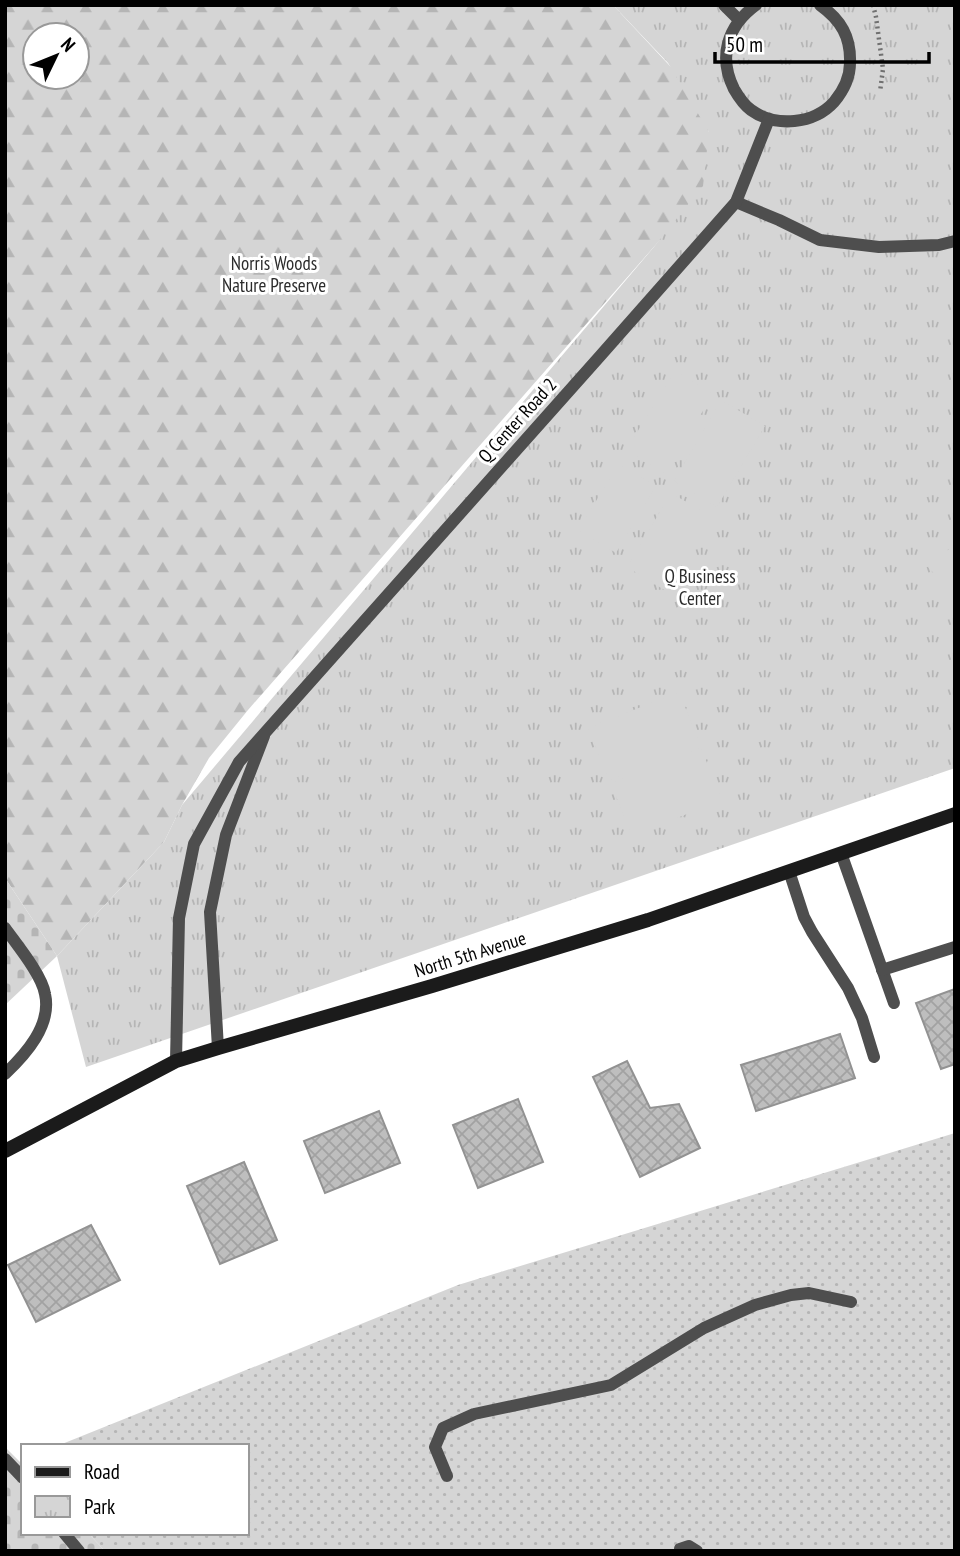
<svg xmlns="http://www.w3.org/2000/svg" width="960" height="1556" font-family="'PT Sans Narrow',sans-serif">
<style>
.grass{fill:url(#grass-dots)}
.forest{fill:url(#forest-firs);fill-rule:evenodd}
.cemetery{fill:url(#cemetery-stones)}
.park{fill:url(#park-tufts)}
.garden{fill:#d5d5d5}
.building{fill:url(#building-cross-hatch);stroke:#929292;stroke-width:2}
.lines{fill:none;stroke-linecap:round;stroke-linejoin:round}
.path{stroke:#707070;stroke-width:4.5;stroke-dasharray:2 3.5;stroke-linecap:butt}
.lane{stroke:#4e4e4e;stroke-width:12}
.secondary{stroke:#1b1b1b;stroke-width:14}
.labels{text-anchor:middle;stroke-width:6;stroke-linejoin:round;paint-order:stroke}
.park-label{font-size:19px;fill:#2c2c2c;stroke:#fff}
.street-label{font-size:19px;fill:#000;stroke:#fff}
</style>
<defs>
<pattern id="grass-dots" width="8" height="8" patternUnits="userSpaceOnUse" patternTransform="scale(1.75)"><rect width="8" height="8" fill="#d5d5d5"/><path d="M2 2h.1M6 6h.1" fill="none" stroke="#b5b5b5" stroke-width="1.8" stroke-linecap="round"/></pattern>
<pattern id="forest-firs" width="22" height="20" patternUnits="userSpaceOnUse" patternTransform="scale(1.75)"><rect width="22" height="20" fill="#d5d5d5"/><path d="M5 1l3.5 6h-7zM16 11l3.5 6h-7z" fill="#b5b5b5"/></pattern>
<pattern id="cemetery-stones" width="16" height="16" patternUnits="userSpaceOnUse" patternTransform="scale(1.75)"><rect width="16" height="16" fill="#d5d5d5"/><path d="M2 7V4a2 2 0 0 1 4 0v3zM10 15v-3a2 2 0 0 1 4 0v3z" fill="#b5b5b5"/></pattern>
<pattern id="park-tufts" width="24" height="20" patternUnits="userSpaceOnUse" patternTransform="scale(1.75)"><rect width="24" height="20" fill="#d5d5d5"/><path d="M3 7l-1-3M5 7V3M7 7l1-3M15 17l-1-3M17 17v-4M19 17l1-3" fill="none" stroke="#b5b5b5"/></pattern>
<pattern id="building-cross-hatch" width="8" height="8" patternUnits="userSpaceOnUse" patternTransform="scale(1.75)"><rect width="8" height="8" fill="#bebebe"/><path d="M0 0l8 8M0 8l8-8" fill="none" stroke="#a2a2a2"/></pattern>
</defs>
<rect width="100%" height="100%" fill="#fff"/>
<polygon class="grass" points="955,1133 955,1551 105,1551 88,1533 247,1533 247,1446 57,1446 458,1285"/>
<path class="forest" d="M5 5H613L697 95 709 132 712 162 704 186 688 208 248 710 209 758 182 805 164 842 57 956 5 878ZM35 35H77V77H35Z"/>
<g class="cemetery">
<polygon points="5,878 57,956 5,1005"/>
<polygon points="5,1447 23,1465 23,1533 88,1533 105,1551 5,1551"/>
</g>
<polygon class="park" points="613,5 955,5 955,768 86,1067 57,956 164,842 182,805 653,248 703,186 709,132 668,63"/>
<g class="garden">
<polygon points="675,371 713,394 665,474 626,450"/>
<polygon points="721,400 765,426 717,507 674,481"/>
<polygon points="619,464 656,486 616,553 578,530"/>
<polygon points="671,493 711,516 666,591 627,567"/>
<polygon points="955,544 955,597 928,567"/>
<polygon points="679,692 700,744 685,750 687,754 701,748 722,800 632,836 611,784 625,778 623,774 609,780 588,728"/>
</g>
<g class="building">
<polygon points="955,989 955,1064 941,1069 916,1003"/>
<polygon points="840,1034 855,1078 756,1111 741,1065"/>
<polygon points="627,1061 650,1108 679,1104 700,1148 640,1177 593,1077"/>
<polygon points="518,1099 543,1162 478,1188 453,1125"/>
<polygon points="379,1111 400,1163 325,1193 304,1141"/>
<polygon points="244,1162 277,1240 220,1264 187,1186"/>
<polygon points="91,1225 120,1280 36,1322 8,1265"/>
</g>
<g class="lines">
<polyline class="path" points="873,5 876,17 883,69 880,92"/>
<g class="lane">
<polyline points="724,5 739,20"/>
<path d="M756 5C727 26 718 57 734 89 738 96 744 105 751 110 776 128 814 124 834 102 844 90 850 78 850 63 851 37 841 20 820 5"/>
<polyline points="736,202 779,220 820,240 879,247 939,245 955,241"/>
<polyline points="841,853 894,1003"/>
<polyline points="789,871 804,917 812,932 848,988 862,1018 874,1057"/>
<path d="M5 928C17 945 42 975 45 994 52 1025 26 1054 5 1074"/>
<polyline points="882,970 955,947"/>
<polyline points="218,1048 210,912 226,835 264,736"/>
<polyline points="176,1061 179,918 194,844 239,762 601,355 736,202 769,119"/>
<polyline points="5,1459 23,1478"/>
<polyline points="447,1476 435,1447 443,1428 474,1414 611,1385 704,1328 755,1305 791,1295 809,1293 851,1302"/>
<polyline points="64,1533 79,1551"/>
<polyline points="680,1551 680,1549 689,1546 697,1551"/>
</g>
<polyline class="secondary" points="5,1151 176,1061 218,1048 432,986 648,920 955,814"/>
</g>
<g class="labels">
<g class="park-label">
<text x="274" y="270">Norris Woods<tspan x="274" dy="22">Nature Preserve</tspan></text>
<text x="700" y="583">Q Business<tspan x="700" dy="22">Center</tspan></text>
</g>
<g class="street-label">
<text transform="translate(517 420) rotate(-48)" y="7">Q Center Road 2</text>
<text transform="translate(470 954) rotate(-17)" y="7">North 5th Avenue</text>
</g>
</g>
<rect width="960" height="1556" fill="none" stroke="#000000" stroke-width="14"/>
<rect x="21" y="1444" width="228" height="91" fill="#ffffff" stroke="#999999" stroke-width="2"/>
<rect x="35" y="1467" width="35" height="10" fill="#1b1b1b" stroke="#999999" stroke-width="2"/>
<text x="84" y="1479" font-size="21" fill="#000000">Road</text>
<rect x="35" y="1496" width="35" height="21" fill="url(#park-tufts)" stroke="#999999" stroke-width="2"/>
<text x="84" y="1514" font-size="21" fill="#000000">Park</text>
<g transform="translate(56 56) rotate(47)"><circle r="33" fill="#ffffff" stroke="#999999" stroke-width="2"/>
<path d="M0-5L12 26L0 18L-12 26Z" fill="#000000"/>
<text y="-10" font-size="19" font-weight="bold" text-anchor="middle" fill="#000000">N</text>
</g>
<path d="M715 52v10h214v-10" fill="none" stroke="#000000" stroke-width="3.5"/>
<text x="726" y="52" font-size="21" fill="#000000" stroke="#ffffff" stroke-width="5" paint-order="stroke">50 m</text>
</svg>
